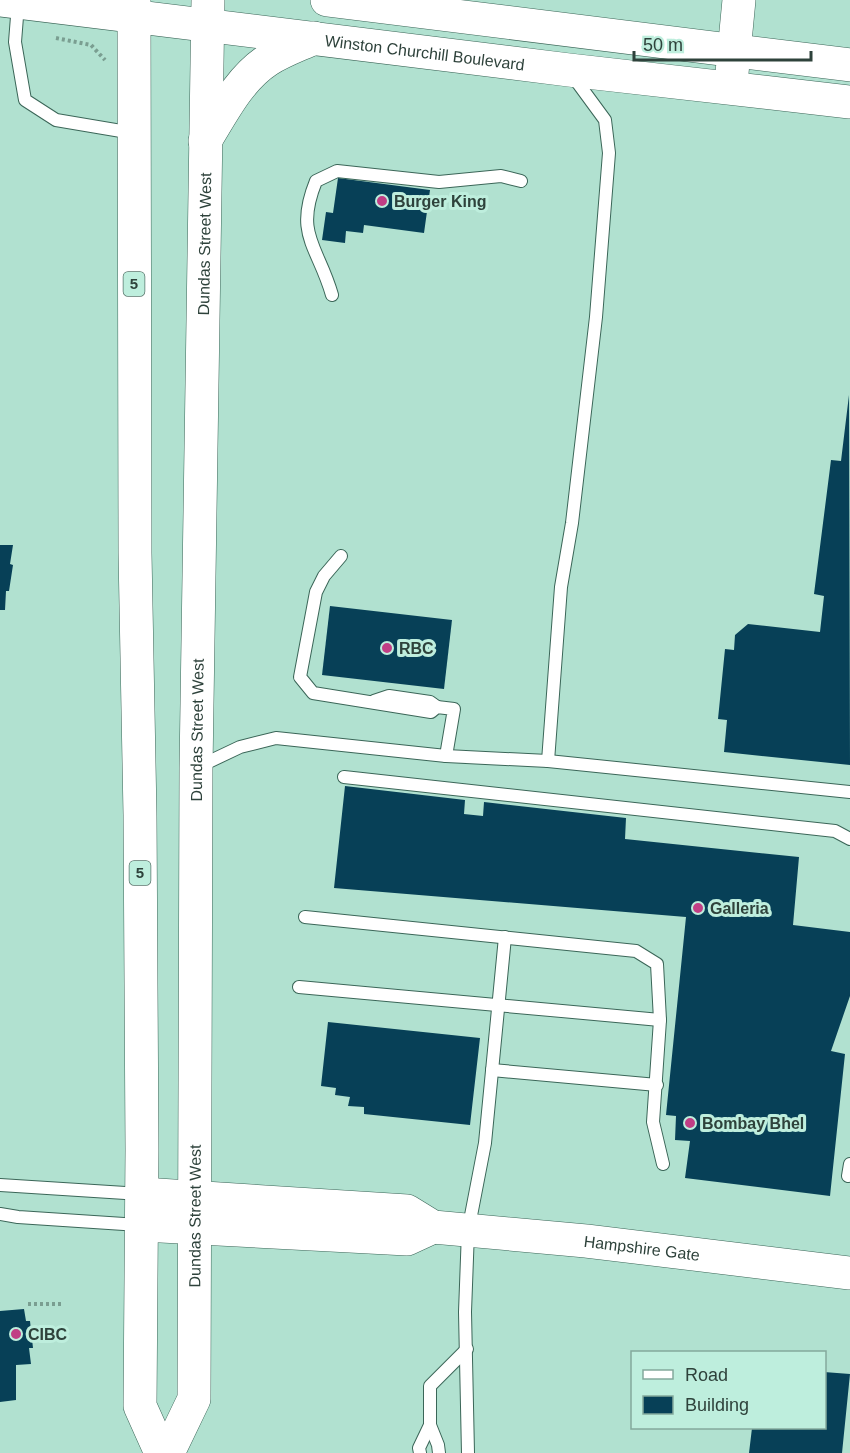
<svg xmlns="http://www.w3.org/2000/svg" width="850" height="1453" font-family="Arial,sans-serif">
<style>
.building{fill:#074057}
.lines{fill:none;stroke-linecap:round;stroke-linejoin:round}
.lane-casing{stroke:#3b6658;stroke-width:14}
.secondary-casing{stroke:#3b6658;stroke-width:34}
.primary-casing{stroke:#3b6658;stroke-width:34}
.path{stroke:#7a9e91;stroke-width:4;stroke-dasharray:3 3;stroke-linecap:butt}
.lane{stroke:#fff;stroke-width:12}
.secondary{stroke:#fff;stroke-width:33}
.primary{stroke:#fff;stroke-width:33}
.poi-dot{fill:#c13e85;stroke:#beeedd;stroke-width:2}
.labels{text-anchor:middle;stroke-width:6;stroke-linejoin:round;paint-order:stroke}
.shield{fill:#beeedd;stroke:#59766c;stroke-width:1.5}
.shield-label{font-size:15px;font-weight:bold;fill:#2e423b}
.street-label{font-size:16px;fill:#2e423b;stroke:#beeedd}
.poi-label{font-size:16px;font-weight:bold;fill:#2e423b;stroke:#beeedd;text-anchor:start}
</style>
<rect width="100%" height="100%" fill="#b1e1d0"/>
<g class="building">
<polygon points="338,178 430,190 424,233 364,225 363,233 346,231 345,243 322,240 326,212 333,213"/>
<polygon points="849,395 850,765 724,752 727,720 718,719 725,649 734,650 735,635 748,624 820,632 824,596 814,594 831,460 841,461"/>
<polygon points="0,545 13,545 10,564 13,565 9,591 6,591 5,610 0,610"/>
<polygon points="330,606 452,620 444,689 322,675"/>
<polygon points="345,786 465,800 464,814 483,816 484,802 626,818 625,839 799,857 793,925 850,932 850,996 831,1051 845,1054 830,1196 685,1178 690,1141 675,1140 676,1116 666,1115 686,917 334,888"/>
<polygon points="328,1022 480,1038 470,1125 364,1114 364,1107 348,1106 350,1097 335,1095 336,1088 321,1086"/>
<polygon points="24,1309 26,1321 30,1321 33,1348 29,1348 31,1364 16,1365 16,1400 0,1402 0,1311"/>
<polygon points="824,1372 850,1374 842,1453 749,1453 752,1428 824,1428"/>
</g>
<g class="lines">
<g class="lane-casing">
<g id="lane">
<polyline points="18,4 15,42 25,100 56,120 133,133"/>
<path d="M332 295C318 246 294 235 316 181L337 171 439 182 501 176 521 181"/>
<polyline points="341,556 324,576 316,592 300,677 313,693 431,712 437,707 454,709 446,756"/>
<polyline points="374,701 389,696 430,702 437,707"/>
<polyline points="548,761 561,587 572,523 596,317 609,153 605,120 572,75"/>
<polyline points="200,766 240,747 276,738 446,756 548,761 850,792"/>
<polyline points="344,777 835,831 850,839"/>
<polyline points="305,917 636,951 657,964 660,1020 653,1122 663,1164"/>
<polyline points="299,987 660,1020"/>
<polyline points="492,1070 657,1085"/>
<polyline points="848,1176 850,1164"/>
<polyline points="0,1185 141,1194"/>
<polyline points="0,1214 18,1217 139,1225"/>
<polyline points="430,1425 438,1445 439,1453"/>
<polyline points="420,1453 419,1448 430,1425 430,1386 467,1349"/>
<polyline points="468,1453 465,1312 468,1231 485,1143 505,937"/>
</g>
</g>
<g class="secondary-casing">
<g id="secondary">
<path id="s1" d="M0 0 569 70 850 102"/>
<polyline points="327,0 850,65"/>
<polyline points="732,73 739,0"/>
<path id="s2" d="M142 1194 407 1211 433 1227 586 1241 850 1273"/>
<polyline points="142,1225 407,1239 433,1227"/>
</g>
</g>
<g class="primary-casing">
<g id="primary">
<polyline points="134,0 135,553 140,815 142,1150 140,1406 161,1453"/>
<path d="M205 141C223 112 239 79 268 60 282 51 299 45 314 38"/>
<path id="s3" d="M168 1453 194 1399 196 768 208 0"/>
</g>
</g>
<g class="path">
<polyline points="56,38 91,45 105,60"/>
<polyline points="28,1304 64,1304"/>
</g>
<use href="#lane" class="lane"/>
<use href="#secondary" class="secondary"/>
<use href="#primary" class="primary"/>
</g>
<g class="poi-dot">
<circle cx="382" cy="201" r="6"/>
<circle cx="387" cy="648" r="6"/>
<circle cx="698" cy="908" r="6"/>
<circle cx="690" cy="1123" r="6"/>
<circle cx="16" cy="1334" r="6"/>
</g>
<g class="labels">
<g class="shield">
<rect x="123.5" y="272" width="21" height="24" rx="4.5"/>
<rect x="129.5" y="861" width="21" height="24" rx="4.5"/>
</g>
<g class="shield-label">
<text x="134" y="289">5</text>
<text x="140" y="878">5</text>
</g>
<g class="street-label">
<text dy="6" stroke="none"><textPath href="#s1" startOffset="428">Winston Churchill Boulevard</textPath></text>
<text dy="6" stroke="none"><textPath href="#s3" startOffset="1215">Dundas Street West</textPath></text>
<text dy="6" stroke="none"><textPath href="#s3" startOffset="729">Dundas Street West</textPath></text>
<text dy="6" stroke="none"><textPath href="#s3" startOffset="243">Dundas Street West</textPath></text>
<text dy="6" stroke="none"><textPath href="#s2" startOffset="506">Hampshire Gate</textPath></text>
</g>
<g class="poi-label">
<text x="394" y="207">Burger King</text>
<text x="399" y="654">RBC</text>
<text x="710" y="914">Galleria</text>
<text x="702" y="1129">Bombay Bhel</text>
<text x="28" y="1340">CIBC</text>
</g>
</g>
<rect x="631" y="1351" width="195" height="78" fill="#beeedd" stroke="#84a99c" stroke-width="1.5"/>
<rect x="643" y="1370" width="30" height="9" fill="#ffffff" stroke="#84a99c" stroke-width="1.5"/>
<text x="685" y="1381" font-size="18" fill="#2e423b">Road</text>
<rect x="643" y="1396" width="30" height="18" fill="#074057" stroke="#84a99c" stroke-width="1.5"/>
<text x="685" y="1411" font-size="18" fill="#2e423b">Building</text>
<path d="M634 51v9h177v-9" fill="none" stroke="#2e423b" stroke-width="3"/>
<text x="643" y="51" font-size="18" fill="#2e423b" stroke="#beeedd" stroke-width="4.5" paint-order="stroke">50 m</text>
</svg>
